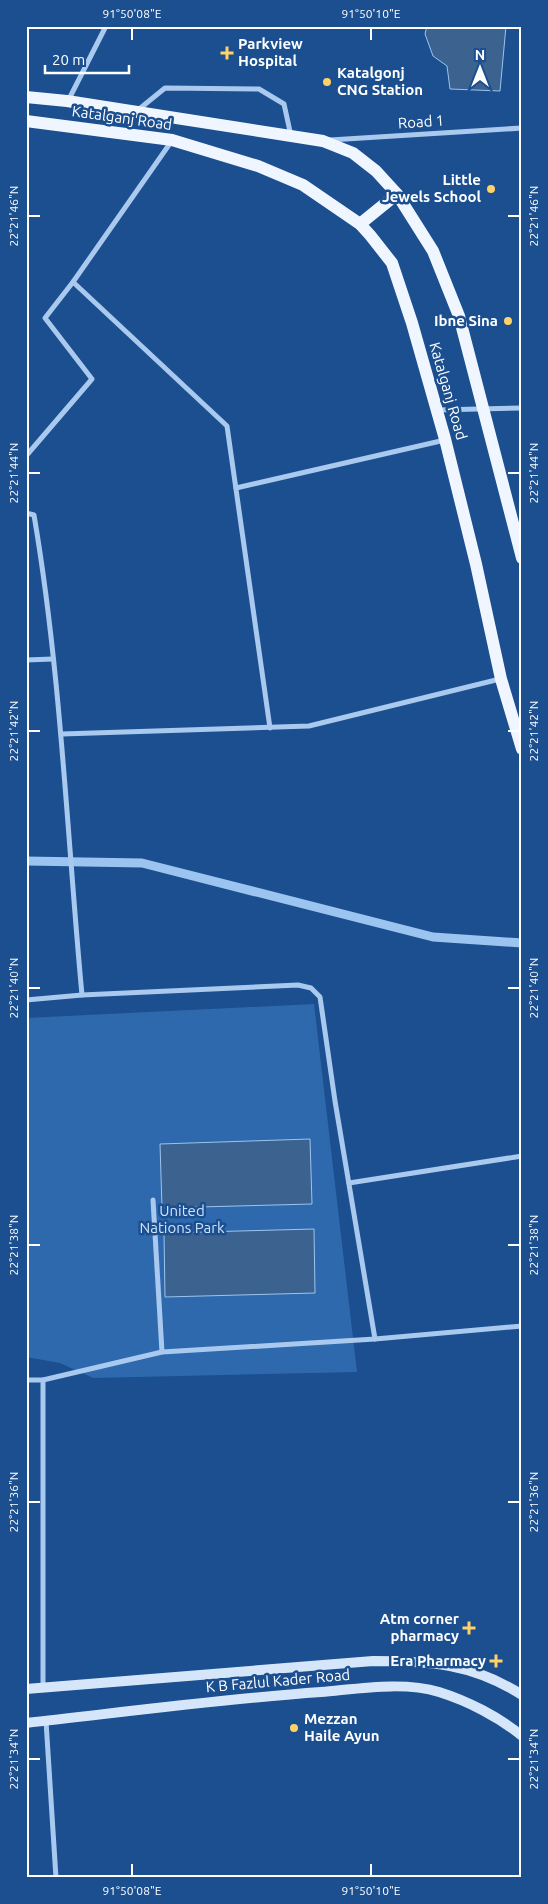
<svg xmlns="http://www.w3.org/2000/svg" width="548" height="1904" font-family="Ubuntu,sans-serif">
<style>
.green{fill:#2e69ad}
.water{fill:#3c6290;stroke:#9cc4f0}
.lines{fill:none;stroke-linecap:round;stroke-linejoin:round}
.stream{stroke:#9cc4f0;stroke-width:9}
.street{stroke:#a9c9ee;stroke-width:5}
.secondary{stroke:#d6e6fa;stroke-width:10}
.primary{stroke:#f0f6ff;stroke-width:12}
.ticks{fill:none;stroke:#fff;stroke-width:2}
.poi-dot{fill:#ffd166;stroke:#1b4f8f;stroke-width:2}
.labels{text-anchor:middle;stroke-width:5;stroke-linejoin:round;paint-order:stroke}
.poi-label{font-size:15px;font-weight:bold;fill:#fff;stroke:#1b4f8f;text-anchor:end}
.street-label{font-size:15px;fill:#fff;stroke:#1b4f8f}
.park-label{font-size:15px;fill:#cfe3fa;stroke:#1b4f8f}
.neatline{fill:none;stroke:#fff;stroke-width:2}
.ticks-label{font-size:12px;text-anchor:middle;fill:#fff}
</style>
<rect width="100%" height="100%" fill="#1b4f8f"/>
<polygon class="green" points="314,1004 357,1372 93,1378 60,1363 26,1357 26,1018"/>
<g class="water">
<polygon points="427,26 506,26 500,91 450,89 447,66 433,56 425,34"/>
<polygon points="310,1139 312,1204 162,1208 160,1144"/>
<polygon points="314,1229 315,1293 165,1297 164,1233"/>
</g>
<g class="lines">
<polyline class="stream" points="26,861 142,863 433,937 522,943"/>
<g class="street">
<polyline points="68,101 106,26"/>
<polyline points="138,110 165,88 259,89 284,104 291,136"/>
<polyline points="330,140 522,128"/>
<polyline points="73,282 227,426 270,728"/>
<polyline points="437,410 522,408"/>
<polyline points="26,456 92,379 45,318 73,282 171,142"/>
<polyline points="236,488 445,440"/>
<path d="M26 513 34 515C61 674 67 835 82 995"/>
<polyline points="26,660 53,659"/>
<polyline points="62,734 309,726 500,679"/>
<polyline points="26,1000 82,995 298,985 311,988 320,997 335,1101 375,1339"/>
<polyline points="349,1183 522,1156"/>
<polyline points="153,1200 162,1352"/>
<polyline points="26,1380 43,1380 162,1352 375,1339 522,1326"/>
<polyline points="43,1687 43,1380"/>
<polyline points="46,1721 56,1878"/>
</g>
<g class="secondary">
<path d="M26 1689 373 1661C430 1661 472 1663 522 1695"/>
<path d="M26 1723C125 1712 223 1699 321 1692 357 1689 403 1681 439 1692 468 1701 499 1717 522 1736"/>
</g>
<g class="primary">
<polyline points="26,97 67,101 323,141 353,153 376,171 397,194 433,251 459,316 522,558"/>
<polyline points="26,121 172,140 258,166 303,185 360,224 370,235 392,263 412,323 445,439 476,564 501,679 522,749"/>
<polyline points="360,224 397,194"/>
</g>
</g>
<path class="ticks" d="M132 28V40M371 28V40M28 216H40M508 216H520M28 473H40M508 473H520M28 731H40M508 731H520M28 988H40M508 988H520M28 1245H40M508 1245H520M28 1502H40M508 1502H520M28 1759H40M508 1759H520M132 1864V1876M371 1864V1876"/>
<g class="poi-dot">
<path d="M224.5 45.5h5v5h5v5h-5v5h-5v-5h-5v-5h5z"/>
<circle cx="327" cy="82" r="5"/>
<circle cx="491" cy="189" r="5"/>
<circle cx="508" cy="321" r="5"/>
<path d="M466.5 1620.5h5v5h5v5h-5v5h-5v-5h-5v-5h5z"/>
<path d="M493.5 1653.5h5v5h5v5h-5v5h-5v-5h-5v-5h5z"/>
<circle cx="294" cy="1728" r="5"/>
</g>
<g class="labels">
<g class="poi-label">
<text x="238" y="49" text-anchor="start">Parkview<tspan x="238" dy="17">Hospital</tspan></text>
<text x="337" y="78" text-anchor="start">Katalgonj<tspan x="337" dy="17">CNG Station</tspan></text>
<text x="481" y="185">Little<tspan x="481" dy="17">Jewels School</tspan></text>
<text x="498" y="326">Ibne Sina</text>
<text x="459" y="1624">Atm corner<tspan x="459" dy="17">pharmacy</tspan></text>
<text x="486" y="1666">Era Pharmacy</text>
<text x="304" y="1724" text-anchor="start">Mezzan<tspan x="304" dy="17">Haile Ayun</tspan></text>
</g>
<g class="street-label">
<text transform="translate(122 118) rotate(8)" y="5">Katalganj Road</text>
<text transform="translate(421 122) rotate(-4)" y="5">Road 1</text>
<text transform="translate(448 391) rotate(74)" y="5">Katalganj Road</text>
<text transform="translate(278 1681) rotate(-5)" y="5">K B Fazlul Kader Road</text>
</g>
<g class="park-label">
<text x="182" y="1216">United<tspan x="182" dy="17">Nations Park</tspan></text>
</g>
</g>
<rect width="548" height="1904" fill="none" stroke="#1b4f8f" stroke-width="55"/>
<g transform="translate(480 68)" stroke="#1b4f8f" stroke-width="4" paint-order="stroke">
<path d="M0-4L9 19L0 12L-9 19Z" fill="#ffffff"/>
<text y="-8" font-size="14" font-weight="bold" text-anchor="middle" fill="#ffffff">N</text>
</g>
<path d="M45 65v8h84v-8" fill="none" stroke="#ffffff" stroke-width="2.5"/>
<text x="52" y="65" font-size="15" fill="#ffffff" stroke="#1b4f8f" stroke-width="4" paint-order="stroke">20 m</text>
<rect x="28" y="28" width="492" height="1848" class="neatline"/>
<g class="ticks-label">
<text x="132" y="18">91°50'08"E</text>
<text x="371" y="18">91°50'10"E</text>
<text transform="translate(14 216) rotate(-90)" y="4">22°21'46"N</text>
<text transform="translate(534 216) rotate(-90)" y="4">22°21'46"N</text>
<text transform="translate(14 473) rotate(-90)" y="4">22°21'44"N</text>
<text transform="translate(534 473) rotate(-90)" y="4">22°21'44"N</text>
<text transform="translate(14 731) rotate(-90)" y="4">22°21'42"N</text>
<text transform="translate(534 731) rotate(-90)" y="4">22°21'42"N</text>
<text transform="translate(14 988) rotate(-90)" y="4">22°21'40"N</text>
<text transform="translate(534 988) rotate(-90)" y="4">22°21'40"N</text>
<text transform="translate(14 1245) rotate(-90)" y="4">22°21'38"N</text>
<text transform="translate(534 1245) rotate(-90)" y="4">22°21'38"N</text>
<text transform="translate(14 1502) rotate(-90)" y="4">22°21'36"N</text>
<text transform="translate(534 1502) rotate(-90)" y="4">22°21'36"N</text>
<text transform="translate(14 1759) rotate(-90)" y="4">22°21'34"N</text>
<text transform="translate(534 1759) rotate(-90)" y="4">22°21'34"N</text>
<text x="132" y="1895">91°50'08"E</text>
<text x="371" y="1895">91°50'10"E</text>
</g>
</svg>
